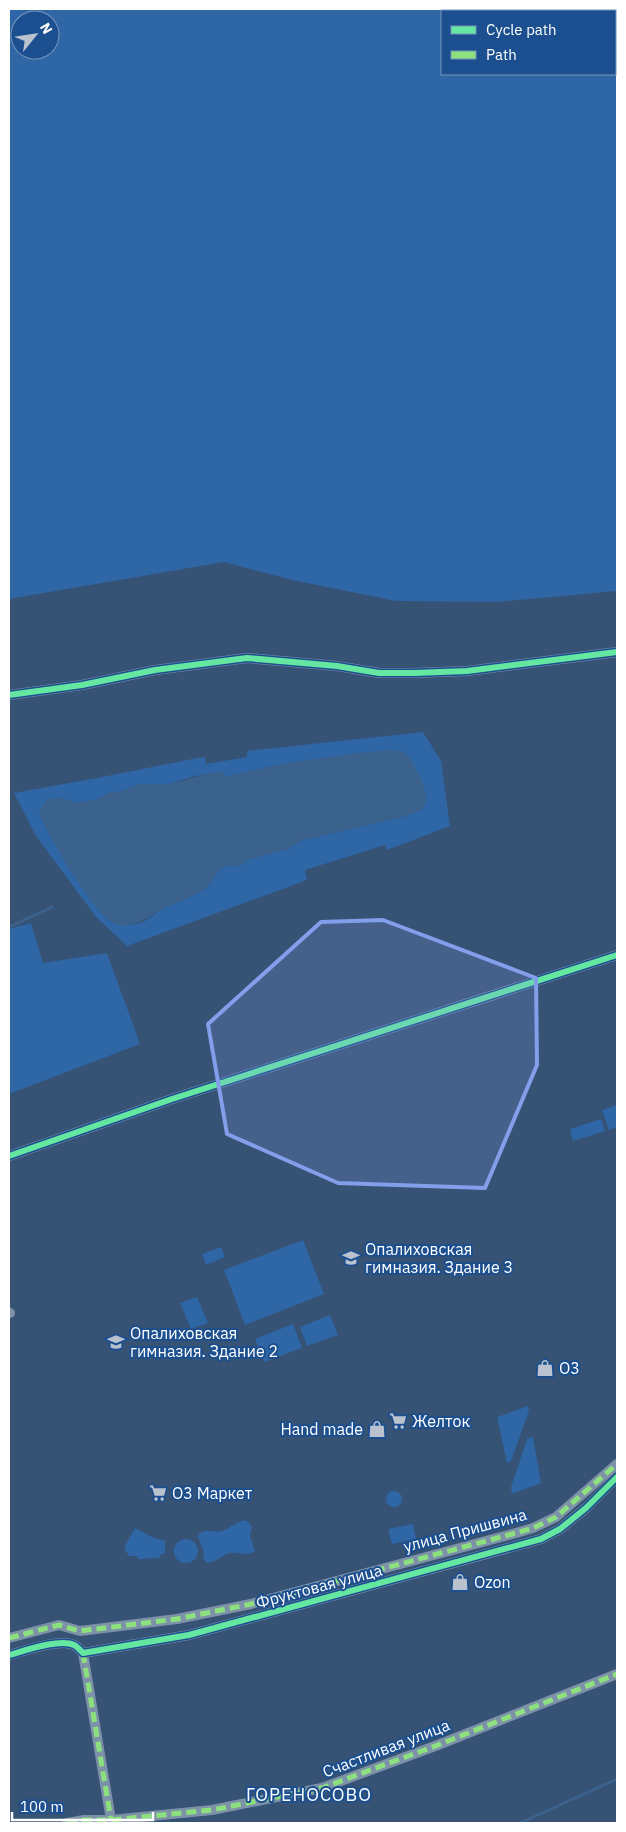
<svg xmlns="http://www.w3.org/2000/svg" width="626" height="1832" font-family="'IBM Plex Sans',sans-serif">
<style>
.green{fill:#2f66a5;fill-rule:evenodd}
.water{fill:#3b618d}
.lines{fill:none;stroke-linecap:round;stroke-linejoin:round}
.stream{stroke:#3b618d;stroke-width:3}
.minor{stroke:#7d92a8;stroke-width:10}
.quiet{stroke:#8de07e;stroke-width:5;stroke-dasharray:10 5;stroke-linecap:butt}
.cycleway-casing{stroke:#1b4f8f;stroke-width:9}
.cycleway{stroke:#66e7a1;stroke-width:6}
.marked{fill:#839eea;fill-opacity:0.2;stroke:#839eea;stroke-width:4;stroke-linejoin:round}
.labels{text-anchor:middle;stroke-width:4;stroke-linejoin:round;paint-order:stroke}
.poi-label{font-size:16px;fill:#fff;stroke:#1b4f8f;text-anchor:start}
.street-label{font-size:16px;fill:#fff;stroke:#1b4f8f}
.neighbourhood-label{font-size:18px;letter-spacing:1px;fill:#fff;stroke:#1b4f8f}
</style>
<rect width="100%" height="100%" fill="#365274"/>
<g class="green">
<path d="M9 9H617V591L497 602 396 601 292 580 224 562 9 599ZM442 11H615V74H442ZM20 20H50V50H20Z"/>
<path d="M423 732 441 761 450 826 387 850 385 845 305 870 307 880 127 946 96 917 36 836 14 793 97 778 192 759 205 757 206 764 247 757V751ZM317 759 426 795 425 803 406 816 302 840 287 849 247 860 238 866C218 861 218 875 207 887 201 893 175 903 166 907 158 911 147 921 140 923 135 925 121 925 117 924 96 918 47 833 39 812L61 798 77 803 96 800 109 793 122 791 141 784H169L195 776 223 772 226 777 287 763Z"/>
<polygon points="31,923 43,963 107,953 140,1044 9,1094 9,929"/>
<polygon points="617,1105 617,1127 609,1130 602,1110"/>
<polygon points="601,1119 605,1131 573,1141 570,1129"/>
<polygon points="303,1240 324,1294 245,1325 224,1270"/>
<polygon points="221,1247 225,1257 206,1265 202,1254"/>
<polygon points="197,1297 208,1323 191,1329 180,1303"/>
<polygon points="330,1315 338,1335 307,1346 300,1327"/>
<polygon points="293,1324 302,1348 264,1362 255,1339"/>
<polygon points="528,1406 529,1411 511,1461 507,1463 497,1417"/>
<polygon points="533,1437 541,1483 512,1494 511,1487 527,1439"/>
<circle cx="394" cy="1499" r="8"/>
<path d="M244 1520 248 1522 252 1527 250 1536 255 1551C247 1557 239 1552 230 1553 222 1555 215 1563 207 1563L204 1560 203 1549 198 1537 199 1534C206 1527 214 1534 222 1531 230 1529 235 1522 244 1520Z"/>
<polygon points="413,1524 416,1539 392,1544 388,1529"/>
<polygon points="135,1528 154,1538 165,1541 165,1553 160,1555 161,1558 138,1559 137,1556 129,1556 125,1550 125,1546"/>
<circle cx="186" cy="1551" r="12"/>
</g>
<path class="water" d="M392 750C396 751 401 751 404 752 411 756 425 786 426 795 427 800 425 805 422 810L406 816 302 840 287 849 247 860 238 866C218 861 218 875 207 887 200 893 175 903 166 907 150 915 135 930 117 924 95 917 47 835 39 812L47 799 61 798 77 803 96 800 109 793 122 791 141 784H169L215 772H223L226 777 287 763 358 753Z"/>
<g class="lines">
<g class="stream">
<polyline points="9,927 52,907"/>
<polyline points="520,1823 617,1779"/>
</g>
<g class="minor">
<polyline points="9,695 82,685 155,670 247,658 337,666 379,673 414,673 467,671 617,652"/>
<polyline points="9,1156 172,1099 617,955"/>
<polyline points="9,1313 10,1313"/>
<polyline points="9,1638 59,1625 80,1631 177,1619 251,1604 516,1533 533,1528 556,1517 617,1464"/>
<polyline points="83,1653 111,1820"/>
<path d="M9 1655C24 1651 60 1638 74 1645 78 1647 81 1651 83 1653L189 1635 541 1539 560 1529 586 1508 617 1477"/>
<polyline points="67,1823 84,1820 111,1820 212,1810 322,1788 438,1745 617,1674"/>
</g>
<g class="quiet">
<polyline points="9,1638 59,1625 80,1631 177,1619 251,1604 516,1533 533,1528 556,1517 617,1464"/>
<polyline points="83,1653 111,1820"/>
<polyline points="67,1823 84,1820 111,1820 212,1810 322,1788 438,1745 617,1674"/>
</g>
<g class="cycleway-casing">
<g id="cycleway">
<polyline points="9,695 82,685 155,670 247,658 337,666 379,673 414,673 467,671 617,652"/>
<polyline points="9,1156 172,1099 617,955"/>
<path d="M9 1655C24 1651 60 1638 74 1645 78 1647 81 1651 83 1653L189 1635 541 1539 560 1529 586 1508 617 1477"/>
</g>
</g>
<use href="#cycleway" class="cycleway"/>
</g>
<path class="marked" d="M383 920 536 978 537 1065 485 1188 338 1183 227 1134 208 1024 321 922Z"/>
<defs>
<g id="school-bare" transform="scale(1.35)"><path d="M0-5L7-2L0 1L-7-2ZM-4 1L0 2.5L4 1V4Q0 6-4 4Z" fill="#b9c2ce" stroke="#1b4f8f" stroke-width="2.5" paint-order="stroke"/></g>
<g id="shop-bare" transform="scale(1.35)"><path d="M-5-2.5h2.3a2.7 3.5 0 0 1 5.4 0H5L5.5 6h-11ZM-1.5-2.5h3a1.5 2.3 0 0 0-3 0Z" fill="#b9c2ce" stroke="#1b4f8f" stroke-width="2.5" paint-order="stroke"/></g>
<g id="supermarket-bare" transform="scale(1.35)"><path d="M-6-5.5h2.5l.6 2H6L4.5 2H-2.5L-4.4-4H-6ZM-1.5 3.2a1.3 1.3 0 1 0 .1 0ZM3 3.2a1.3 1.3 0 1 0 .1 0Z" fill="#b9c2ce" stroke="#1b4f8f" stroke-width="2.5" paint-order="stroke"/></g>
</defs>
<g fill-rule="evenodd">
<use href="#school-bare" x="351" y="1258"/>
<use href="#school-bare" x="116" y="1342"/>
<use href="#shop-bare" x="545" y="1368"/>
<use href="#supermarket-bare" x="398" y="1421"/>
<use href="#shop-bare" x="377" y="1429"/>
<use href="#supermarket-bare" x="158" y="1493"/>
<use href="#shop-bare" x="460" y="1582"/>
</g>
<g class="labels">
<g class="poi-label">
<text x="365" y="1255">Опалиховская<tspan x="365" dy="18">гимназия. Здание 3</tspan></text>
<text x="130" y="1339">Опалиховская<tspan x="130" dy="18">гимназия. Здание 2</tspan></text>
<text x="559" y="1374">О3</text>
<text x="412" y="1427">Желток</text>
<text x="363" y="1435" text-anchor="end">Hand made</text>
<text x="172" y="1499">О3 Маркет</text>
<text x="474" y="1588">Ozon</text>
</g>
<g class="street-label">
<text transform="translate(465 1530) rotate(-15)" y="6">улица Пришвина</text>
<text transform="translate(319 1586) rotate(-15)" y="6">Фруктовая улица</text>
<text transform="translate(386 1748) rotate(-21)" y="6">Счастливая улица</text>
</g>
<g class="neighbourhood-label">
<text x="309" y="1801">ГОРЕНОСОВО</text>
</g>
</g>
<rect width="626" height="1832" fill="none" stroke="#ffffff" stroke-width="20"/>
<rect x="441" y="10" width="175" height="65" fill="#1b4f8f" stroke="#7695bc"/>
<rect x="451" y="26" width="25" height="8" fill="#66e7a1" stroke="#7695bc"/>
<text x="486" y="35" font-size="15" fill="#ffffff">Cycle path</text>
<rect x="451" y="51" width="25" height="8" fill="#8de07e" stroke="#7695bc"/>
<text x="486" y="60" font-size="15" fill="#ffffff">Path</text>
<g transform="translate(35 35) rotate(60)"><circle r="24" fill="#1b4f8f" stroke="#7695bc"/>
<path d="M0-4L9 19L0 12L-9 19Z" fill="#b9c2ce"/>
<text y="-8" font-size="14" font-weight="bold" text-anchor="middle" fill="#ffffff">N</text>
</g>
<path d="M12 1812v8h141v-8" fill="none" stroke="#ffffff" stroke-width="2.5"/>
<text x="20" y="1812" font-size="15" fill="#ffffff" stroke="#1b4f8f" stroke-width="4" paint-order="stroke">100 m</text>
</svg>
